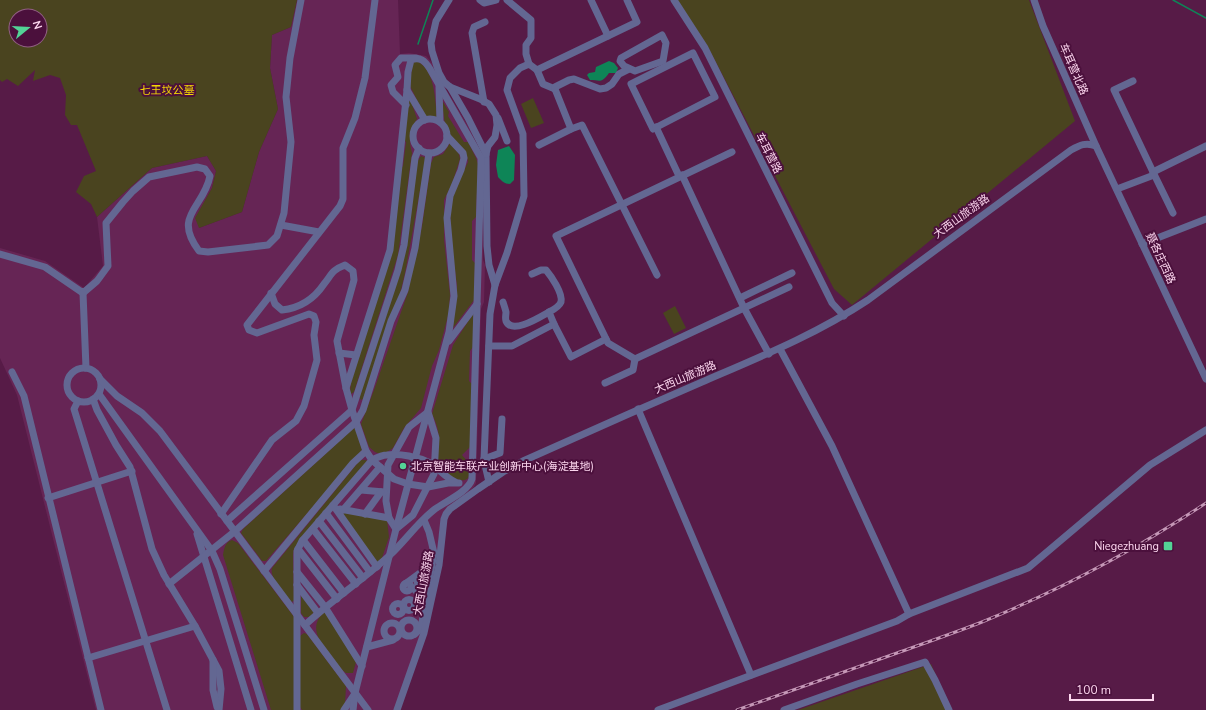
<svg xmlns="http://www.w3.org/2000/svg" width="1206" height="710" font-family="'Nunito Sans','Noto Sans SC',sans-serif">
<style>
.built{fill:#662555}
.green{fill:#4a441f;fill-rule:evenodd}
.water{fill:#0e8557}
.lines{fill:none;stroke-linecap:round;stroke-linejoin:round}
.stream{stroke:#0e8557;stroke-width:1.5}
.minor{stroke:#636792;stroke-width:7}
.rail-casing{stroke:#c598b7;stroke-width:3}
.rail{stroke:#4b103c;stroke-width:1.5;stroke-dasharray:4.5;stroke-linecap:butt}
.poi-dot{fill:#53d396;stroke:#4b103c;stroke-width:1.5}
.labels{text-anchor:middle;stroke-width:4;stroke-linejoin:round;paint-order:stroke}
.street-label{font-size:11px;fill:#fdd7ef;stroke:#4b103c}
.park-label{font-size:11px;fill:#f3d704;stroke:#4b103c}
.poi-label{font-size:11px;fill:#fdd7ef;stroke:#4b103c;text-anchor:start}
</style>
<rect width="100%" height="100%" fill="#571b47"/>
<polygon class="built" points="297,0 398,0 400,54 409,53 426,56 433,64 437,74 471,131 483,159 484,193 483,260 485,265 484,302 481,309 476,483 474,487 442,516 438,540 440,542 423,629 394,710 96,710 17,395 0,358 0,248 45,261 84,288 103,266 97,217 152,168 207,156 216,171 212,188 204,203 199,228 242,212 259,152 278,109 270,68 272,35 291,27"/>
<g class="green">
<path d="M0 0H297L291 27 272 35 270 68 278 109 259 152 242 212 199 228 195 218 212 188 216 171 207 156 152 168 97 217 91 204 76 192 84 176 96 171 77 125H71L65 115 66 95 60 78 50 75 33 81 35 70 18 86 7 79 2 82 0 80ZM16 16H40V40H16Z"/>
<polygon points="677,0 1029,0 1075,121 852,305 834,289 708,47"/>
<path d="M416 61C435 68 435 100 437 117L426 118 410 86 412 64Z"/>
<polygon points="533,98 544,123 531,128 521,104"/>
<path d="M408 101H411L417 119C410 130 408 139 412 153L398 255 354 392 351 394 350 391 352 375 384 275 400 169 403 166 406 142 403 139Z"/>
<polygon points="443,102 449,112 448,116 464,142 468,142 476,158 478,164 476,217 472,221 472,260 475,263 474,300 453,328 457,286 451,240 450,213 451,198 468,162 467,156 463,149 449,134 445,125 442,103"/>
<polygon points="450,143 459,154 460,159 452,184 444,200 444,240 450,294 449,312 439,350 432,366 421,408 404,428 393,448 387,452 380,454 375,452 369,447 361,424 374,390 408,292 422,226 431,163 434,157 443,154"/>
<polygon points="421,156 426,158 405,273 399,298 363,399 361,400 359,397 392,295 417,162"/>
<polygon points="675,306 686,328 674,334 663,313"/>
<path d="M474 312 473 347 470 351 469 381 472 384 471 446 462 455 470 464C470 469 470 477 467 479 458 485 439 468 438 460 437 454 438 447 439 441 439 431 436 422 432 414L453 345Z"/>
<polygon points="355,427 362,450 266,561 262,561 241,533 243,529"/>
<path d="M360 460H365L368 461 294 549 293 555 294 599V601L291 602C285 593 269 578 272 568Z"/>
<polygon points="340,511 387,520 389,537 382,558 377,563"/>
<path d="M232 540 238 543 295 618V710H271L223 555C224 549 225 542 232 540Z"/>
<polygon points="301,593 314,612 310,617 304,617 301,613"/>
<path d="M325 612 356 662 353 673H346L342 670C330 655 302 629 325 612Z"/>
<polygon points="304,633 307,634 346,686 345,704 341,710 302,710 300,707 300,636"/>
<polygon points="931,664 951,710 798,710"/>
</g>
<g class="water">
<path d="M609 61 614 63 618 68 616 73H609C601 84 600 80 590 80L587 75 589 73 595 72 596 67Z"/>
<path d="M509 146 515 155 514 180 510 184C504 184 502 181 498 177L496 165 498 150Z"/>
</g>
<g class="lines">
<g class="stream">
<polyline points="1173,0 1206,18"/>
<polyline points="418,44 433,0"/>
</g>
<g class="minor">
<polyline points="449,0 436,21 431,43 432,51 439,73 444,82 450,87 480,99 489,104 496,115 497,125 495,137 488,146 486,154 487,246 489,265 495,285"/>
<polyline points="480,0 484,3 496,0"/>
<polyline points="507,0 531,20 531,38 526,45 526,54 529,64"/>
<polyline points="591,0 608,36"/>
<polyline points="674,0 705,48 832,303 844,316"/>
<polyline points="1034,0 1043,26 1096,146 1206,379"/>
<polygon points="662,35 666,43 663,61 635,71 624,66 620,61 621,58"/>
<polygon points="693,53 715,97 653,129 631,84"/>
<polyline points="537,70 543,84 555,89 571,129 539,145"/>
<polyline points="1133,81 1114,90 1153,172"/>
<polyline points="439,87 440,122"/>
<polyline points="450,87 468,118 486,154"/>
<polyline points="555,89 555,87 569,80 574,79 600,89 606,88 612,84 619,74 629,69"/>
<polyline points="407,90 425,120"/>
<polyline points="484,102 472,33 474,27 485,22"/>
<polyline points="406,105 393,92 391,85 398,77 395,65 401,58 416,58"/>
<polyline points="498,118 507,141"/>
<circle cx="430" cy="136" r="17"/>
<polyline points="656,127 679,176"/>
<polyline points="571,129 582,125 657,275"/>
<polyline points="732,152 556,236 608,343 635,359 789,287"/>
<polyline points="682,175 744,308 769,354"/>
<polyline points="1117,189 1154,175"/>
<polyline points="1173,213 1153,172 1206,146"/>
<polyline points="281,225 319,232"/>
<polyline points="1142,244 1206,219"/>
<path d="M0 254 45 267 83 293 97 281 108 266 106 223 123 202 133 191 149 177 197 167 205 169 210 176C204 208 172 215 199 251L208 252 268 245 277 236 284 213 291 142 286 97 290 58 301 0"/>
<path d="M532 274 541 270H546C551 276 563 293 561 302 559 307 553 310 549 312L554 324"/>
<polyline points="83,293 86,368"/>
<path d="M271 293 275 304 282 310C300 308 314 299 324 284 332 274 332 270 345 265L353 271 354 280 337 341 346 388 352 410 366 451 372 460 394 479 408 484 428 487 448 483H459"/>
<polyline points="740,298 792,273"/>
<path d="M503 302C504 305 505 308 506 312 506 315 505 318 506 321 512 335 540 317 549 312"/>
<polyline points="449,341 477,304"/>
<polyline points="489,346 512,346 554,324 571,357 606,339"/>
<polyline points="780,349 832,446 909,614"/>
<polyline points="339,353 356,355"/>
<circle cx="84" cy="385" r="17"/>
<polyline points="12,372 24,396 101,710"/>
<polyline points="100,379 117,396 142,413 160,431 368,710"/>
<polyline points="605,383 633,370 635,359"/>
<polyline points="99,394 212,551 220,569 264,710"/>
<polyline points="93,399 97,410 116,445 130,467 152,549 164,575 195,626 219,671 221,689 219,710"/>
<polyline points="78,401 74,409 167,710"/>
<polyline points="638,409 751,675"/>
<polygon points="428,412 436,438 434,474 413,515 396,529 389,518 386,501 388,465 409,427"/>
<polyline points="484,459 500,453 502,419"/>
<polyline points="489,482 485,465 484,459 490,314 495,285 507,253 524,196 523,134 507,90 510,78 520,68 529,64 537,70 637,22 627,0"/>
<polyline points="361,490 384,492"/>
<polyline points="48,498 132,471"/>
<polyline points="333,505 377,567"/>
<polyline points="340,509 389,518"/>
<polyline points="343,510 380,467"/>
<polyline points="326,513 370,572"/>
<polyline points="221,514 272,440 296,421 304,406 317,360 314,335 316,322 314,316 309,314 257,333 249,330 247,325 340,206 343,199 343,148 355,118 365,78 375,0"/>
<polyline points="365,514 381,492"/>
<polyline points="227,521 352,410 398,270 404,245 415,158 419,148"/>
<polyline points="319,521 363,578"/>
<polyline points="313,529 356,584"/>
<polyline points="197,534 251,710"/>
<polyline points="303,540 344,593"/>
<polyline points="298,549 337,599"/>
<polyline points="264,571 353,463 366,451"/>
<polyline points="297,572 325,607 362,666"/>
<circle cx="407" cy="587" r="4"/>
<polyline points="169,584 234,532 356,422 363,410 391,321 405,290 415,248 429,153"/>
<polyline points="405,584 424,570 431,567"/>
<polyline points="297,585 318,613"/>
<path d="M419 585 415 588V590L418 593 421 592 423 590 422 587C419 585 417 584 417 581L419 578 424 579 425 582 423 585H419"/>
<circle cx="409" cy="605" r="5.5"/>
<circle cx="398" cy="609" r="5.5"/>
<circle cx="409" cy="628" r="8"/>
<circle cx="392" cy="631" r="8"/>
<path d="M305 625C332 600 363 580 390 555 405 541 418 522 435 509 446 501 468 492 472 479L481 164V158L430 69C425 61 420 56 411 60L408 72 407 90 390 250 346 388"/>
<polyline points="415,634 421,628 434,553 429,532 424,520"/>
<polyline points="367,647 393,640"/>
<polyline points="88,658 195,626"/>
<polyline points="213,660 213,690 217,707"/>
<path d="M297 710V551L302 541 372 460C376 458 382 455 387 455 400 453 418 457 430 463 439 469 445 477 455 482"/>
<polyline points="344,710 354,695"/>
<polyline points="353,710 355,693 396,529 449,332 454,296 447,218 450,196 461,170 464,158 463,153 447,136"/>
<path d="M397 710 424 633 439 565 444 519 446 514 450 509 478 489 503 472 523 461C583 434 642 408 702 382 760 357 815 335 868 300L1071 150C1080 145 1086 142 1096 146"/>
<polyline points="658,710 897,621 909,614 1028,568 1150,465 1206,430"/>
<polyline points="784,710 857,684 925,662 935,680 949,710"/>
</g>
<g class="rail-casing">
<path id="rail" d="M737 710C790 691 844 672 897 653 925 643 954 633 982 622 1060 590 1135 550 1206 503"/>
</g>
<use href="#rail" class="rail"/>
</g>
<g class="poi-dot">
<circle cx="403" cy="466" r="4"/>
<rect x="1163" y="541" width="10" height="10" rx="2"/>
</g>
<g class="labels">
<g class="street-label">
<text transform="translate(1074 69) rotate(66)" y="4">车耳营北路</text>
<text transform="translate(769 153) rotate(63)" y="4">车耳营路</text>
<text transform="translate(961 216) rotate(-36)" y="4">大西山旅游路</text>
<text transform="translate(1161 258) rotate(65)" y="4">聂各庄西路</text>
<text transform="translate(685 377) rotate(-23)" y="4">大西山旅游路</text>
<text transform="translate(423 583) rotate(-79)" y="4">大西山旅游路</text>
</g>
<g class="park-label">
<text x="167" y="94">七王坟公墓</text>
</g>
<g class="poi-label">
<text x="411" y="470">北京智能车联产业创新中心(海淀基地)</text>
<text x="1159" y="550" text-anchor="end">Niegezhuang</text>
</g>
</g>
<g transform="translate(28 28) rotate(72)"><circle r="19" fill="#4b103c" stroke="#926084"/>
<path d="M0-3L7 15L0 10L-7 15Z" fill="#53d396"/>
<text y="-6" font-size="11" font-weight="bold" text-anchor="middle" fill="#fdd7ef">N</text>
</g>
<path d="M1070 694v6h83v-6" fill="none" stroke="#fdd7ef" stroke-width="2"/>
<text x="1076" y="694" font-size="12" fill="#fdd7ef" stroke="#4b103c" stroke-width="3" paint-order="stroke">100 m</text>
</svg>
